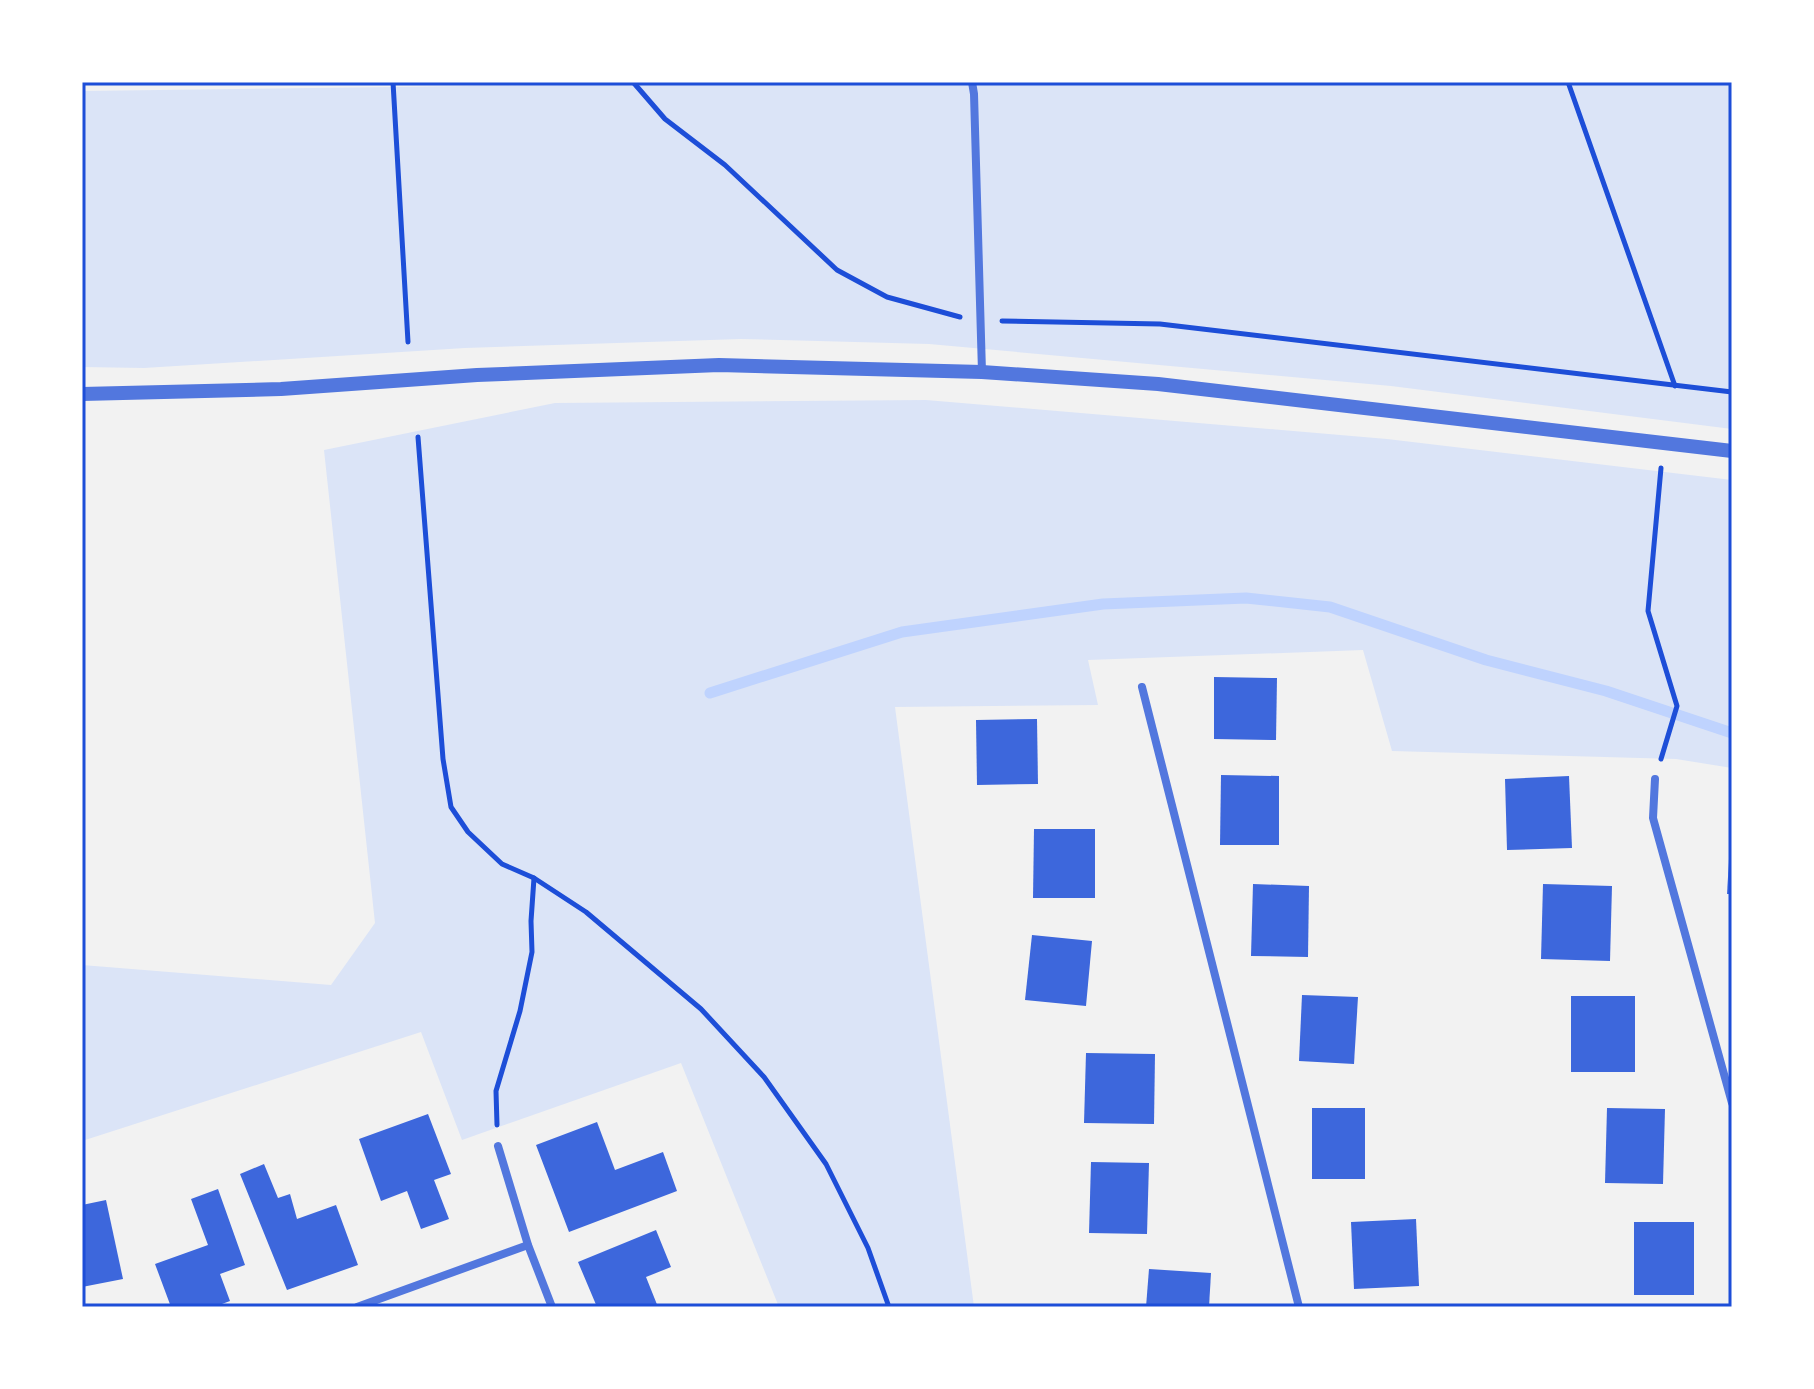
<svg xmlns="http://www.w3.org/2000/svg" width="1814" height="1389" font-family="Ubuntu,sans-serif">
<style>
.green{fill:#dbe4f7}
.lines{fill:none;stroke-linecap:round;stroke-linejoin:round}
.stream{stroke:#bfd3fe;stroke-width:11}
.building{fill:#3d67dc}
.path{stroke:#1d4ed8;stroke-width:5}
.minor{stroke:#5277de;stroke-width:8}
.tertiary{stroke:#5277de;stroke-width:14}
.neatline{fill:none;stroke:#1d4ed8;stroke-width:3}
</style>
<rect width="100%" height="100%" fill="#f2f2f2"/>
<g class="green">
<polygon points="796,82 1732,82 1732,429 1391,386 929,344 741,339 465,348 144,368 82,367 82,91"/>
<polygon points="926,400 1387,439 1732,480 1732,768 1676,759 1392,751 1363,650 1088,660 1098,705 895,707 974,1307 779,1307 681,1063 462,1140 421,1032 82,1141 82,965 331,985 375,923 324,450 555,403"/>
</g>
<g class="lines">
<polyline class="stream" points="710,693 902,632 1103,604 1246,598 1330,607 1486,660 1606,691 1732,733"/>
</g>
<g class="building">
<polygon points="1214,677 1277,678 1276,740 1214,739"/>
<polygon points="1037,719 1038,784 977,785 976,720"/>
<polygon points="1221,775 1279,776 1279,845 1220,845"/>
<polygon points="1569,776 1572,848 1507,850 1505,779"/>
<polygon points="1034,829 1095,829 1095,898 1033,898"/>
<polygon points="1730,842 1732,842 1732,894 1727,894"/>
<polygon points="1253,884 1309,886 1308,957 1251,956"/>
<polygon points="1543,884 1612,886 1610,961 1541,959"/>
<polygon points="1032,935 1092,941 1086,1006 1025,1000"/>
<polygon points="1302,995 1358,997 1354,1064 1299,1061"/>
<rect x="1571" y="996" width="64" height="76"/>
<polygon points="1086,1053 1155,1054 1154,1124 1084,1123"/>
<rect x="1312" y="1108" width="53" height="71"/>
<polygon points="1607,1108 1665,1109 1663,1184 1605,1183"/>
<polygon points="428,1114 451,1174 434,1180 449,1219 421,1229 407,1191 381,1201 359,1139"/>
<polygon points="597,1122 615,1170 663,1152 677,1191 569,1232 536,1145"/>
<polygon points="1091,1162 1149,1163 1147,1234 1089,1233"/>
<polygon points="264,1164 278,1198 290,1194 297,1219 336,1205 358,1265 287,1290 240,1174"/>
<polygon points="218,1189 245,1265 220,1274 230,1301 214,1307 171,1307 155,1264 208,1245 191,1199"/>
<polygon points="106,1200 123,1279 82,1287 82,1205"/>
<polygon points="1416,1219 1419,1286 1354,1289 1351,1222"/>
<rect x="1634" y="1222" width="60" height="73"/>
<polygon points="656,1230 671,1267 646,1277 658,1307 597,1307 578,1262"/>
<polygon points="1149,1269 1211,1273 1209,1307 1146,1307"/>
</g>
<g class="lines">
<g class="path">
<polyline points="393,82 408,342"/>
<polyline points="633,82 665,119 725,165 837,270 887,297 960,317"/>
<polyline points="1568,82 1675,386"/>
<polyline points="1002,321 1160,324 1732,392"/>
<polyline points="418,437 443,759 451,807 468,832 502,864 534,878 586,912 701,1009 764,1077 826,1164 868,1248 889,1307"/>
<polyline points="1661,759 1677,706 1648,611 1661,468"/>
<polyline points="497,1125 496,1091 520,1011 532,952 531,921 534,878"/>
</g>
<g class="minor">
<polyline points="972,82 974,94 982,372"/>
<polyline points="1142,687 1299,1307"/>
<polyline points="1655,779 1653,818 1732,1103"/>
<polyline points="498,1146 528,1245 552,1307"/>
<polyline points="357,1307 528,1245"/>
</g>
<polyline class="tertiary" points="82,394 281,389 477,375 719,365 982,372 1158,384 1732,451"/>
</g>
<rect width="1814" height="1389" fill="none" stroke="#ffffff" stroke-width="168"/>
<rect x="84" y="84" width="1646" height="1221" class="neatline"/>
</svg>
